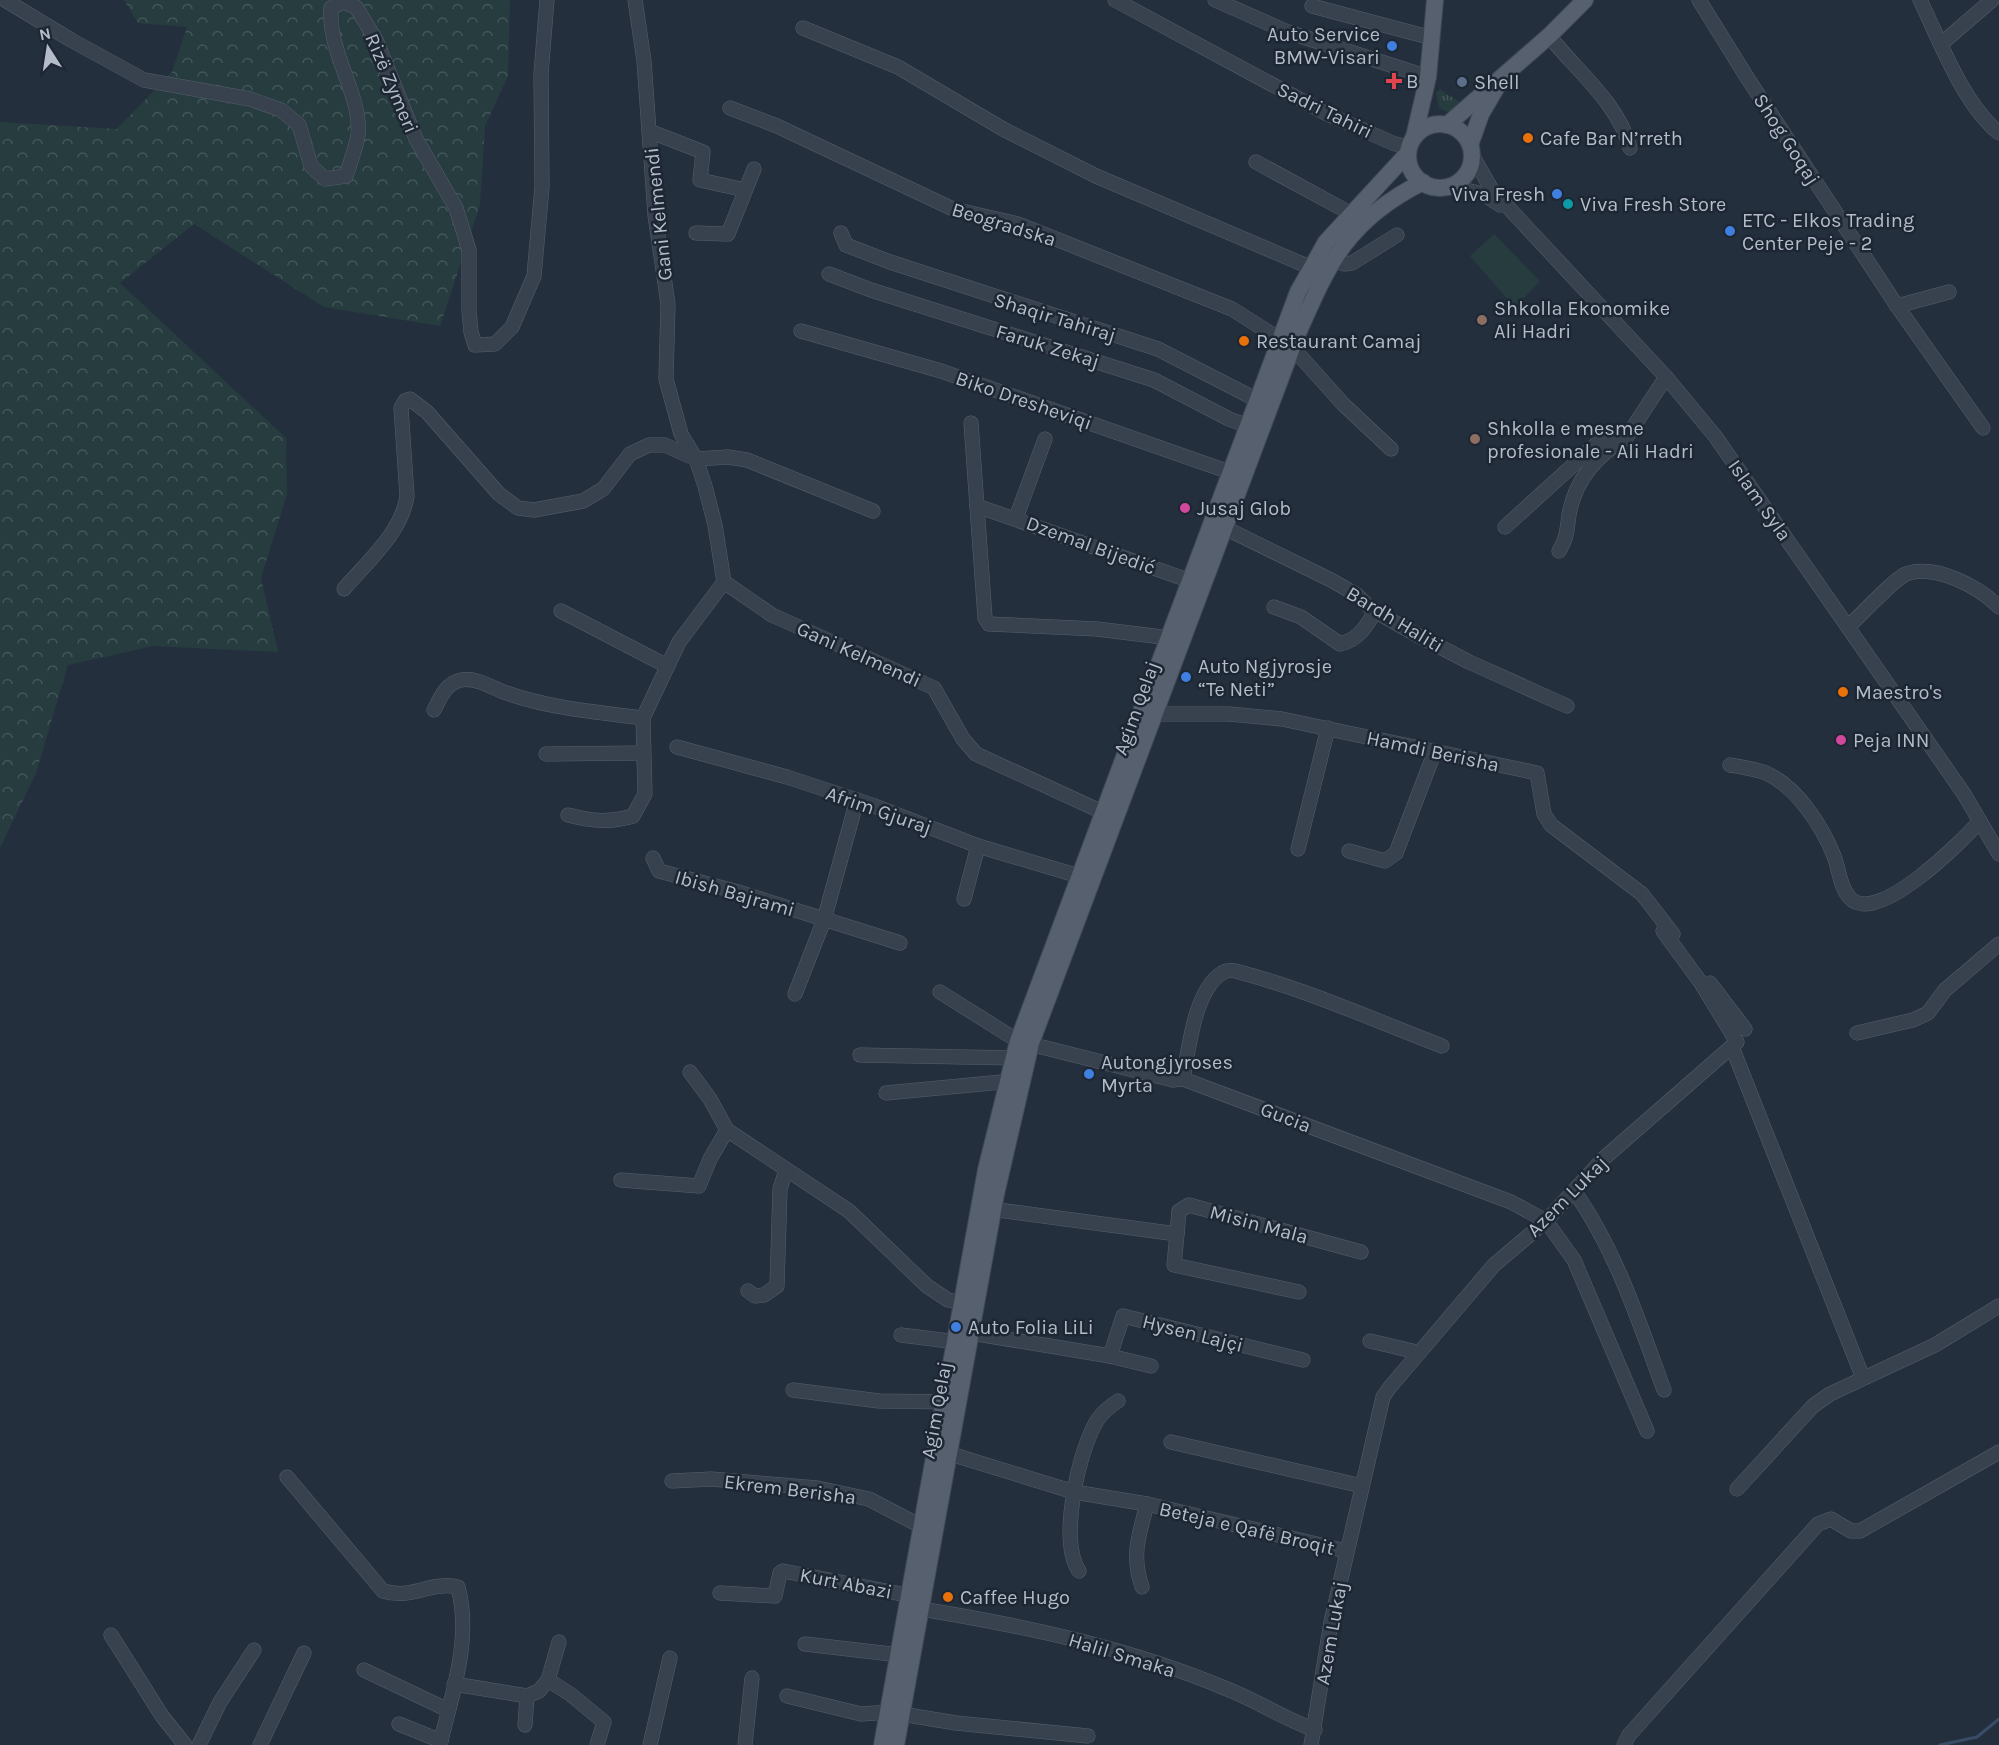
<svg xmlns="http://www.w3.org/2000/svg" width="1999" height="1745" font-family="Karla,sans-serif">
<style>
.grass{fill:url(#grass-tufts)}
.forest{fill:url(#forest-crowns)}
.garden{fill:#263c3f}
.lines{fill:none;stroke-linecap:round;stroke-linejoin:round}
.stream{stroke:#394c67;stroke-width:3}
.minor-casing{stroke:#565f6c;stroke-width:15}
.major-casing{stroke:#414a57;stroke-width:18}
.minor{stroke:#38414e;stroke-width:14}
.major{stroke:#56606e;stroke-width:16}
.shop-dot{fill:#3f7fe0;stroke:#1d2633;stroke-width:2}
.health-dot{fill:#e0444e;stroke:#1d2633;stroke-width:2}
.service-dot{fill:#5c6f8a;stroke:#1d2633;stroke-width:2}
.food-dot{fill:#e8710a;stroke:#1d2633;stroke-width:2}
.culture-dot{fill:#0f9aa8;stroke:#1d2633;stroke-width:2}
.education-dot{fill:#8d6e63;stroke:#1d2633;stroke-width:2}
.hotel-dot{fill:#d1479c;stroke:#1d2633;stroke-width:2}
.labels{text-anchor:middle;stroke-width:5;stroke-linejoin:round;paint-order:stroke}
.poi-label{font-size:20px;fill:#b4bcc9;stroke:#1d2633;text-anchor:start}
.street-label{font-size:20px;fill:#b4bcc9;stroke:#1d2633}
</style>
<defs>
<pattern id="grass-tufts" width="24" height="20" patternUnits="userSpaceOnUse" patternTransform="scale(1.5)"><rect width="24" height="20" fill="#263c3f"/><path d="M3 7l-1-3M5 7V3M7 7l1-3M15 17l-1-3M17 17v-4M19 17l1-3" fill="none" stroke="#435659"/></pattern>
<pattern id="forest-crowns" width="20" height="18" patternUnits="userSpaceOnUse" patternTransform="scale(1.5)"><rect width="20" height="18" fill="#263c3f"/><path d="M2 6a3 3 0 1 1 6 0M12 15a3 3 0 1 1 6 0" fill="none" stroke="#435659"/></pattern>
</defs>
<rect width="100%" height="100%" fill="#242f3e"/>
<path class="grass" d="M1440 89C1446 96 1456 97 1461 104L1448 112 1439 108 1436 93Z"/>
<polygon class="forest" points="124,0 510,0 508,76 485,126 480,205 440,326 324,307 194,224 120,283 286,438 287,494 261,578 278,652 153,646 68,665 36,773 0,848 0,122 117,129 172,72 187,27 138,23"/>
<polygon class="garden" points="1494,234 1540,281 1515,308 1470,256"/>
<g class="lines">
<polyline class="stream" points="1940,1745 1977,1737 1999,1719"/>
<g class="minor-casing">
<g id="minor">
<path d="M5 0 71 40 144 80 250 99 281 110 299 125 311 166 325 179 346 176C350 163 356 148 358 135 362 95 328 54 331 8L343 2 356 7 376 40 416 139 456 208 469 250V311L471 332 475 345 495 344 512 327 534 276 542 187 541 74 547 0"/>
<polyline points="635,0 644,61 655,215 668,304 666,379 681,434 696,459 705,486 715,525 724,582 772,615 934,688 963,739 976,754 1111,816"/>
<polyline points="1115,0 1327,114 1395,144 1410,147"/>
<polyline points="1215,0 1288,32 1428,77"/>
<polyline points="1699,0 1748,79 1897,306 1949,292"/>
<path d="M1920 0C1940 41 1963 104 1999 133"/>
<polyline points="1312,6 1432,38"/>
<polyline points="803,28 898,67 1003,129 1096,176 1319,271"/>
<path d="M1549 36C1577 71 1619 104 1630 148"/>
<polyline points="1941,44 1992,0"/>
<polyline points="730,108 777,126 953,209 1018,224 1232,309 1292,347 1343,404 1391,449"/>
<polyline points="649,131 703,152 700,180 745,190"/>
<polyline points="1472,155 1492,190 1666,377 1715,436 1964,794 1999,854"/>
<polyline points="1256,162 1350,213"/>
<polyline points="1449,186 1483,194 1500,205"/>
<polyline points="696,233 728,234 754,169"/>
<polyline points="841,233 846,245 890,262 1158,349 1265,404"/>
<polyline points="1333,259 1344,264 1352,263 1397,235"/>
<polyline points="829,274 871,290 1154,380 1229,419 1257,429"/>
<polyline points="1897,306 1983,428"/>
<polyline points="801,331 941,371 1238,475"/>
<polyline points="971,423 985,618 989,624 1097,629 1170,638"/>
<polyline points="977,506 1199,584"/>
<polyline points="1016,518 1045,439"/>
<polyline points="1505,527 1603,438 1615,434 1626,438 1666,377"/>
<polyline points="1225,528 1331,580 1357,595 1371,609 1415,634 1469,662 1567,706"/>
<path d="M1559 551C1567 539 1567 529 1569 515 1575 480 1597 455 1626 438"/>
<path d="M344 589C368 561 402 532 407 496L401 408 405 401 410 399 427 412 499 494 518 508 534 510 583 501 603 489 630 454 649 445H665L696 459 728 457 747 460 873 511"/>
<path d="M1274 607 1301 617 1340 644C1358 640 1367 626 1375 611"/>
<polyline points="561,611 667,666"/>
<path d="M1848 627C1860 616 1894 579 1906 574 1935 563 1979 587 1999 607"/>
<path d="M434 710C440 698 446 683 461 680 474 677 490 686 501 691 546 708 595 712 643 718"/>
<polyline points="1147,714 1229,714 1282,719 1537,773 1544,814 1551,825 1642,894 1673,934"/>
<polyline points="677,747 787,777 872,805 978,846 1089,879"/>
<polyline points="546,754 643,753"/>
<path d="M1730 765C1742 767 1755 769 1766 773 1797 787 1822 826 1834 856 1839 869 1840 888 1850 898 1877 927 1962 841 1980 821"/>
<path d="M568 815C592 821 610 823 633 816L645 794 643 718 679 642 724 582"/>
<polyline points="1298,849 1328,728"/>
<polyline points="1349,851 1385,861 1396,853 1435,751"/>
<polyline points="653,858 659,871 738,892 900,943"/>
<polyline points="964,899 978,846"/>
<polyline points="1710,983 1745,1029"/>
<polyline points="940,992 1018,1041 1173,1080 1183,1079 1511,1202 1546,1221 1574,1260 1647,1431"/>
<polyline points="795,994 824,920 857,800"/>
<polyline points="1857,1033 1913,1020 1928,1013 1945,990 1999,944"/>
<polyline points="1732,1047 1863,1378"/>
<polyline points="860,1055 1014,1058"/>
<polyline points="690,1072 710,1099 727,1130 849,1211 927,1286 948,1300 972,1305"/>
<path d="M1183 1079C1189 1049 1194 991 1222 973 1226 970 1234 970 1239 972 1308 990 1376 1021 1442 1046"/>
<polyline points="886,1093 1002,1082 1015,1083"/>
<polyline points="621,1180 699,1186 710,1159 727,1130"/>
<path d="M1574 1191C1616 1250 1639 1322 1664 1390"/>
<polyline points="983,1208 1177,1234 1179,1211 1189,1205 1361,1252"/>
<polyline points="1177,1234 1174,1265 1299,1292"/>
<polyline points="748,1291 755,1296 764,1295 777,1286 780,1189 786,1170"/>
<polyline points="971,1333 1110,1356 1151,1366"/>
<polyline points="901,1335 957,1342"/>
<polyline points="1370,1341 1417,1352"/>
<polyline points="1110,1356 1123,1316 1303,1360"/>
<polyline points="793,1390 879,1401 952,1402"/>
<polyline points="1171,1442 1362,1486"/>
<polyline points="941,1451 1074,1492 1147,1504 1346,1551"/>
<path d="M287 1477 383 1591C413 1600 428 1581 458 1587 472 1640 452 1693 440 1745"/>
<polyline points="672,1481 711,1479 817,1488 869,1499 930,1531"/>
<polyline points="1737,1489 1813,1406 1830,1394 1935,1345 1999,1306"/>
<path d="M1079 1571C1058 1541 1079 1448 1098 1419 1104 1411 1110 1406 1118 1401"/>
<path d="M1142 1587C1131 1554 1139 1536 1147 1504"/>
<polyline points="720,1593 775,1596 780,1573 783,1571 917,1597"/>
<path d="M921 1609C1025 1626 1130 1648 1227 1689 1258 1701 1282 1718 1315 1730"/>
<polyline points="111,1635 162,1716 185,1745"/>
<polyline points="805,1644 900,1655"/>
<polyline points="364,1670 448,1710"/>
<polyline points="548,1680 559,1642"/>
<polyline points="454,1684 527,1696"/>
<polyline points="527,1696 539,1691 548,1680 570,1694 604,1722 597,1745"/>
<polyline points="787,1696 861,1714 889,1712 956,1723 1088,1736"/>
<polyline points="399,1724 441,1741"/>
<polyline points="525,1725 527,1696"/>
<polyline points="199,1745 220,1702 254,1650"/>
<polyline points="260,1745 304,1653"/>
<polyline points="650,1745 670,1658"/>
<polyline points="745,1745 752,1678"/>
<polyline points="1311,1745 1331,1622 1383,1397 1390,1387 1494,1265 1546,1221 1603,1159 1737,1042 1701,983 1663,931"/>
<polyline points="1624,1745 1629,1735 1818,1524 1831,1519 1851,1531 1860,1531 1999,1452"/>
</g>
</g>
<g class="major-casing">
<g id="major">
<circle cx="1440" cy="156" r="32"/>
<polyline points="1447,125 1549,36 1585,0"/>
<polyline points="1414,137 1428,77 1435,0"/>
<polyline points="1470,145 1481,114 1498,85"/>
<polyline points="882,1745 986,1170 1018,1041 1298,292 1326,242 1408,153"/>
<path d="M896 1745 996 1194 1031 1043 1295 340C1328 265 1345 221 1423 182"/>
</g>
</g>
<use href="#minor" class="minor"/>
<use href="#major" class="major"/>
</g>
<g class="shop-dot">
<circle cx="1392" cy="46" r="6"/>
<circle cx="1557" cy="194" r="6"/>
<circle cx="1730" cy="231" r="6"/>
<circle cx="1186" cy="677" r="6"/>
<circle cx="1089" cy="1074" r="6"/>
<circle cx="956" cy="1327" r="6"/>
</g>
<path class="health-dot" d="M1391 72h6v6h6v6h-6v6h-6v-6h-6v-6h6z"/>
<circle class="service-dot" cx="1462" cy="82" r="6"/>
<g class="food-dot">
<circle cx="1528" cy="138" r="6"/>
<circle cx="1244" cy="341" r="6"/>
<circle cx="1843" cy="692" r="6"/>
<circle cx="948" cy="1597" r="6"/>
</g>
<circle class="culture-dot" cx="1568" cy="204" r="6"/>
<g class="education-dot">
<circle cx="1482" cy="320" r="6"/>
<circle cx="1475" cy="439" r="6"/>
</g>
<g class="hotel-dot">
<circle cx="1185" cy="508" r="6"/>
<circle cx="1841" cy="740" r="6"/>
</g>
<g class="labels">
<g class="poi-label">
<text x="1380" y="41" text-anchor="end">Auto Service<tspan x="1380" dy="23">BMW-Visari</tspan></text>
<text x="1406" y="88">B</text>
<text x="1474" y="89">Shell</text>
<text x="1540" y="145">Cafe Bar N’rreth</text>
<text x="1545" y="201" text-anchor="end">Viva Fresh</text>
<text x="1580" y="211">Viva Fresh Store</text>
<text x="1742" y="227">ETC - Elkos Trading<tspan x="1742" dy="23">Center Peje - 2</tspan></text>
<text x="1494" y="315">Shkolla Ekonomike<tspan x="1494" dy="23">Ali Hadri</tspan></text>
<text x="1256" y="348">Restaurant Camaj</text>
<text x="1487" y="435">Shkolla e mesme<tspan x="1487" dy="23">profesionale - Ali Hadri</tspan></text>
<text x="1197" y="515">Jusaj Glob</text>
<text x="1198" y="673">Auto Ngjyrosje<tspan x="1198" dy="23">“Te Neti”</tspan></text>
<text x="1855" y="699">Maestro's</text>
<text x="1853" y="747">Peja INN</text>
<text x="1101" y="1069">Autongjyroses<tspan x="1101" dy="23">Myrta</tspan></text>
<text x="968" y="1334">Auto Folia LiLi</text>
<text x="960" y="1604">Caffee Hugo</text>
</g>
<g class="street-label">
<text transform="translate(392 83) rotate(67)" y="7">Rizë Zymeri</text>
<text transform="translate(1325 110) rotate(26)" y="7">Sadri Tahiri</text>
<text transform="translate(1787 139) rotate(57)" y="7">Shog Goqaj</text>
<text transform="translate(658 214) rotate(-96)" y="7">Gani Kelmendi</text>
<text transform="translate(1004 224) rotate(17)" y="7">Beogradska</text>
<text transform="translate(1055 317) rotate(17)" y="7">Shaqir Tahiraj</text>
<text transform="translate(1048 346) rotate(17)" y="7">Faruk Zekaj</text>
<text transform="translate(1024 400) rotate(19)" y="7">Biko Dresheviqi</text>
<text transform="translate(1760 500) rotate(55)" y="7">Islam Syla</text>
<text transform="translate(1091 545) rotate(20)" y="7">Dzemal Bijedić</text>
<text transform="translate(1395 619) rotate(31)" y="7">Bardh Haliti</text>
<text transform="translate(859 654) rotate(24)" y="7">Gani Kelmendi</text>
<text transform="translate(1136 708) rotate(-70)" y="7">Agim Qelaj</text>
<text transform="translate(1433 751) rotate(12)" y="7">Hamdi Berisha</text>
<text transform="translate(879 810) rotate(19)" y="7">Afrim Gjuraj</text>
<text transform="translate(735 893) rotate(16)" y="7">Ibish Bajrami</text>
<text transform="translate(1286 1117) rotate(21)" y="7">Gucia</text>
<text transform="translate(1567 1196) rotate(-45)" y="7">Azem Lukaj</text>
<text transform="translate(1259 1224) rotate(15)" y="7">Misin Mala</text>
<text transform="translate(1193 1333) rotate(14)" y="7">Hysen Lajçi</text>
<text transform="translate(936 1410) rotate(-80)" y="7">Agim Qelaj</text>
<text transform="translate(790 1489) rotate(7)" y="7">Ekrem Berisha</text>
<text transform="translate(1247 1528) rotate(13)" y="7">Beteja e Qafë Broqit</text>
<text transform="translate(846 1583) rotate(11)" y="7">Kurt Abazi</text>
<text transform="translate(1331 1633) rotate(-80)" y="7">Azem Lukaj</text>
<text transform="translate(1122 1655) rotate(17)" y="7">Halil Smaka</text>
</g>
</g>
<g transform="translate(48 48) rotate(348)" stroke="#1d2633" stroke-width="4.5" paint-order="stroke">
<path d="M0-4.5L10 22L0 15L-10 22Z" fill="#b4bcc9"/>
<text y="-9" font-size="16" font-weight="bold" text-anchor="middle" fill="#b4bcc9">N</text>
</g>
</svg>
